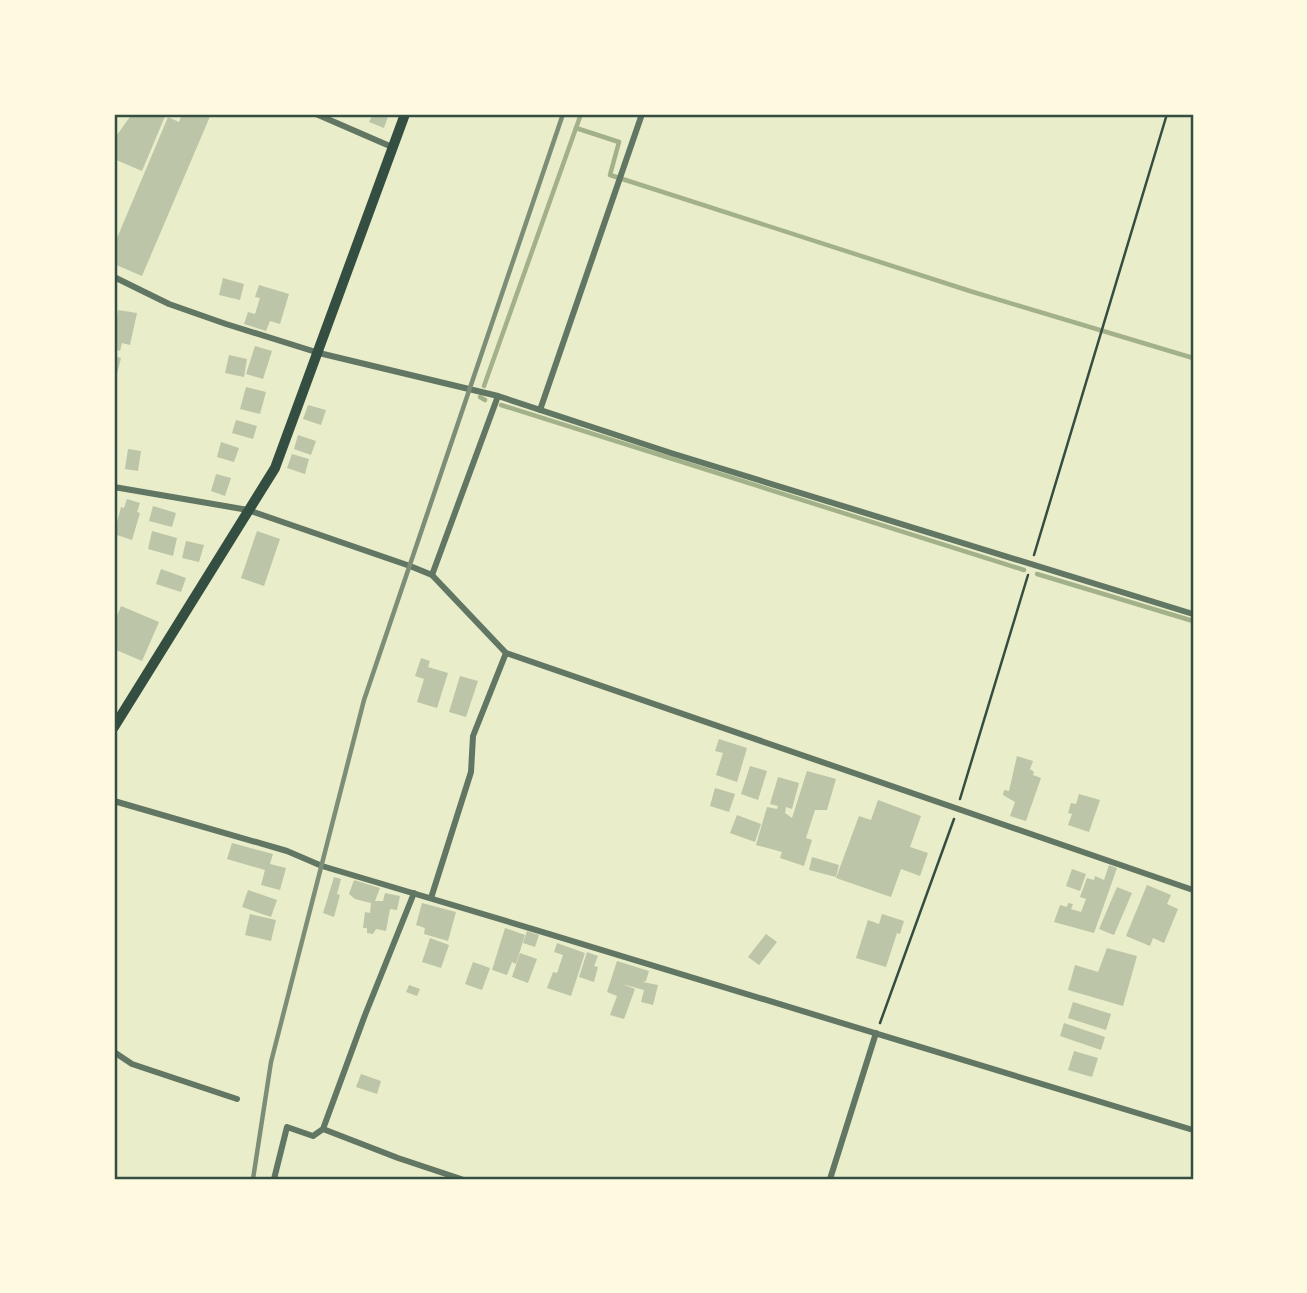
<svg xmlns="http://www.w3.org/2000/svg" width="1307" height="1293" font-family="'Roboto Serif',serif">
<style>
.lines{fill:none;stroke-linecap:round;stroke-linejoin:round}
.stream{stroke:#a3b18a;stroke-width:4.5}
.building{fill:#bcc5a7}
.path{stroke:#344e41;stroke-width:2.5}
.minor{stroke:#617663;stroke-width:6}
.primary{stroke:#344e41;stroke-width:10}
.rail{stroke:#7c8e77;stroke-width:4.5}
.neatline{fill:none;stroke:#344e41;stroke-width:2.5}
</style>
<rect width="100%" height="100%" fill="#e9edc9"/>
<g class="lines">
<g class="stream">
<polyline points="576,128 619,142 610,175 973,292 1193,358"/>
<polyline points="484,386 581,114"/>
<polyline points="480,397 485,400"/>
<polyline points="501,405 1024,570"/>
<polyline points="1037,574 1193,621"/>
</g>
</g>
<g class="building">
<polygon points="132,114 166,114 142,171 114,159 114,139"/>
<polygon points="182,114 211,114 142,276 114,264 114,237 117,238 168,117 179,122"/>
<polygon points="373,114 389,114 384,128 369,122"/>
<polygon points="223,278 244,284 240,300 219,295"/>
<polygon points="259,285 289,294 280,324 270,321 266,331 244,324 248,312 255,314 260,298 255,297"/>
<polygon points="118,310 137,313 130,345 122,343 120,351 114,349 114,332"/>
<polygon points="255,346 272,351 263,379 246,374"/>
<polygon points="229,355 247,359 244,377 225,373"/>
<polygon points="114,356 121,358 115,382 114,382"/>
<polygon points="246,387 266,392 260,414 240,409"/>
<polygon points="308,405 326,410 321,425 303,419"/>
<polygon points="236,420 257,426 253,439 232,433"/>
<polygon points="298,435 316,441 311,455 294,449"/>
<polygon points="221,442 239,448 234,462 217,457"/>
<polygon points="128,449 141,451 138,471 125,469"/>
<polygon points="292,454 309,459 305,474 287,468"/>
<polygon points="216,474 231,478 225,496 211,491"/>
<polygon points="127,499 140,503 137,512 140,513 132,540 114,534 121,507 124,508"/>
<polygon points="153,506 176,513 172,527 149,521"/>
<polygon points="152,531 177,538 173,556 148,549"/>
<polygon points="257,531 280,539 264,586 241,578"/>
<polygon points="186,541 204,545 199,562 182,558"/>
<polygon points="161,569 186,578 181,592 156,584"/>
<polygon points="121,606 159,622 142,661 114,649 114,623"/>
<polygon points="421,658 430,661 428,667 448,673 437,708 417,702 424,679 415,676"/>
<polygon points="460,676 478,681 466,717 449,712"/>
<polygon points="719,739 747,748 737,782 716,775 723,753 715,751"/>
<polygon points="1017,756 1033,761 1030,769 1034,772 1033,775 1041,778 1026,821 1010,816 1015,802 1003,795 1004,790 1009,791"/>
<polygon points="750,766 767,771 758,800 741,794"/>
<polygon points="807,771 836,779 827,810 815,810 806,838 812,840 804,866 780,858 782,852 756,845 767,807 777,809 778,806 770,804 778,777 799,783 792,809 786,807 785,813 792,818"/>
<polygon points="715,788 735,794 729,812 710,806"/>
<polygon points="1079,794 1100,800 1089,832 1068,825 1072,814 1068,813 1071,803 1076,804"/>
<polygon points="878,800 921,816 910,847 928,853 920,876 901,869 891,897 836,878 859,816 871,820"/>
<polygon points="737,815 761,824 755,842 730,833"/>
<polygon points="232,843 273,854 270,864 286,868 280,890 261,885 265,870 227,859"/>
<polygon points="812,857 839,865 836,877 809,870"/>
<polygon points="1109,865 1117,868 1094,933 1054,922 1060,905 1067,907 1068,903 1073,904 1071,909 1081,912 1086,899 1080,897 1087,878 1094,880 1095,876 1104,880"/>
<polygon points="1072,869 1086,874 1080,891 1066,886"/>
<polygon points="334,877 341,879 337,894 340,895 334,917 323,913"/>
<polygon points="354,880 380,888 375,901 383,901 385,893 400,896 397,910 390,909 386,931 376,929 373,934 367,933 367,928 363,928 365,912 370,913 371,903 355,899 349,894"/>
<polygon points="1147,885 1171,895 1167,904 1178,909 1164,943 1153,938 1150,946 1126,936"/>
<polygon points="1117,887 1132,893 1114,935 1099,929"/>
<polygon points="248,890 277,900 271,917 242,907"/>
<polygon points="422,903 456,912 448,941 424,934 425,928 416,925"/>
<polygon points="250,914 276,920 271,941 245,935"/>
<polygon points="882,914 904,921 900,934 897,933 886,967 856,958 868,920 879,924"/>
<polygon points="505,928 525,935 516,964 512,962 507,975 492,970"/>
<polygon points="527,931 539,935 535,947 523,943"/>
<polygon points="766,934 777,942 759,965 748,957"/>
<polygon points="430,938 449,945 441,968 422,962"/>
<polygon points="557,943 585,953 571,996 547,988 553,972 557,973 563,955 554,952"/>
<polygon points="1107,948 1137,956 1123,1006 1068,990 1075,965 1098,972"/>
<polygon points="587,952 598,956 594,966 598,967 594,982 579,977"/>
<polygon points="520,953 537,959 528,983 512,977"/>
<polygon points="617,961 649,971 646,981 643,982 658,985 653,1005 641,1002 644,990 622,984 635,989 624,1019 610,1015 617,996 607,992"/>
<polygon points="473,962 490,968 482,990 465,984"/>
<polygon points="409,985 420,989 417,996 406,992"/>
<polygon points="1073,1002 1111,1014 1106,1030 1068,1018"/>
<polygon points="1064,1023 1105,1037 1101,1050 1060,1036"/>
<polygon points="1074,1051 1098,1058 1092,1077 1068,1070"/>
<polygon points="361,1074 381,1081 377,1094 356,1087"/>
</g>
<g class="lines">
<g class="path">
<polyline points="1034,555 1167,114"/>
<polyline points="960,799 1028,575"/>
<polyline points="880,1023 954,819"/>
</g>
<g class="minor">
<polyline points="316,114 392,147"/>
<polyline points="114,277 169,304 226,324 319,353 498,396 671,453 1193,614"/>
<polyline points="540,410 642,114"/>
<polyline points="114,487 248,510 410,566 432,575 506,653 1193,890"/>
<polyline points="432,575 498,396"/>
<path d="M114 801 287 851 322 866C613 952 903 1042 1193 1130"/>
<polyline points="431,898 471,772 473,736 506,653"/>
<polyline points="114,1052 132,1064 237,1099"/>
<polyline points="323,1129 398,1158 461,1179"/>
<polyline points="274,1179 287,1127 313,1136 323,1129 365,1015 414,893"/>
<polyline points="830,1179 876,1033"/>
</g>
<polyline class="primary" points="114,727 275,468 405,114"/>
<polyline class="rail" points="253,1179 271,1062 364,700 563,114"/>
</g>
<rect width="1307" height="1293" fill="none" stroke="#fefae0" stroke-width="231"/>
<rect x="116" y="116" width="1076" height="1062" class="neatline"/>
</svg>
